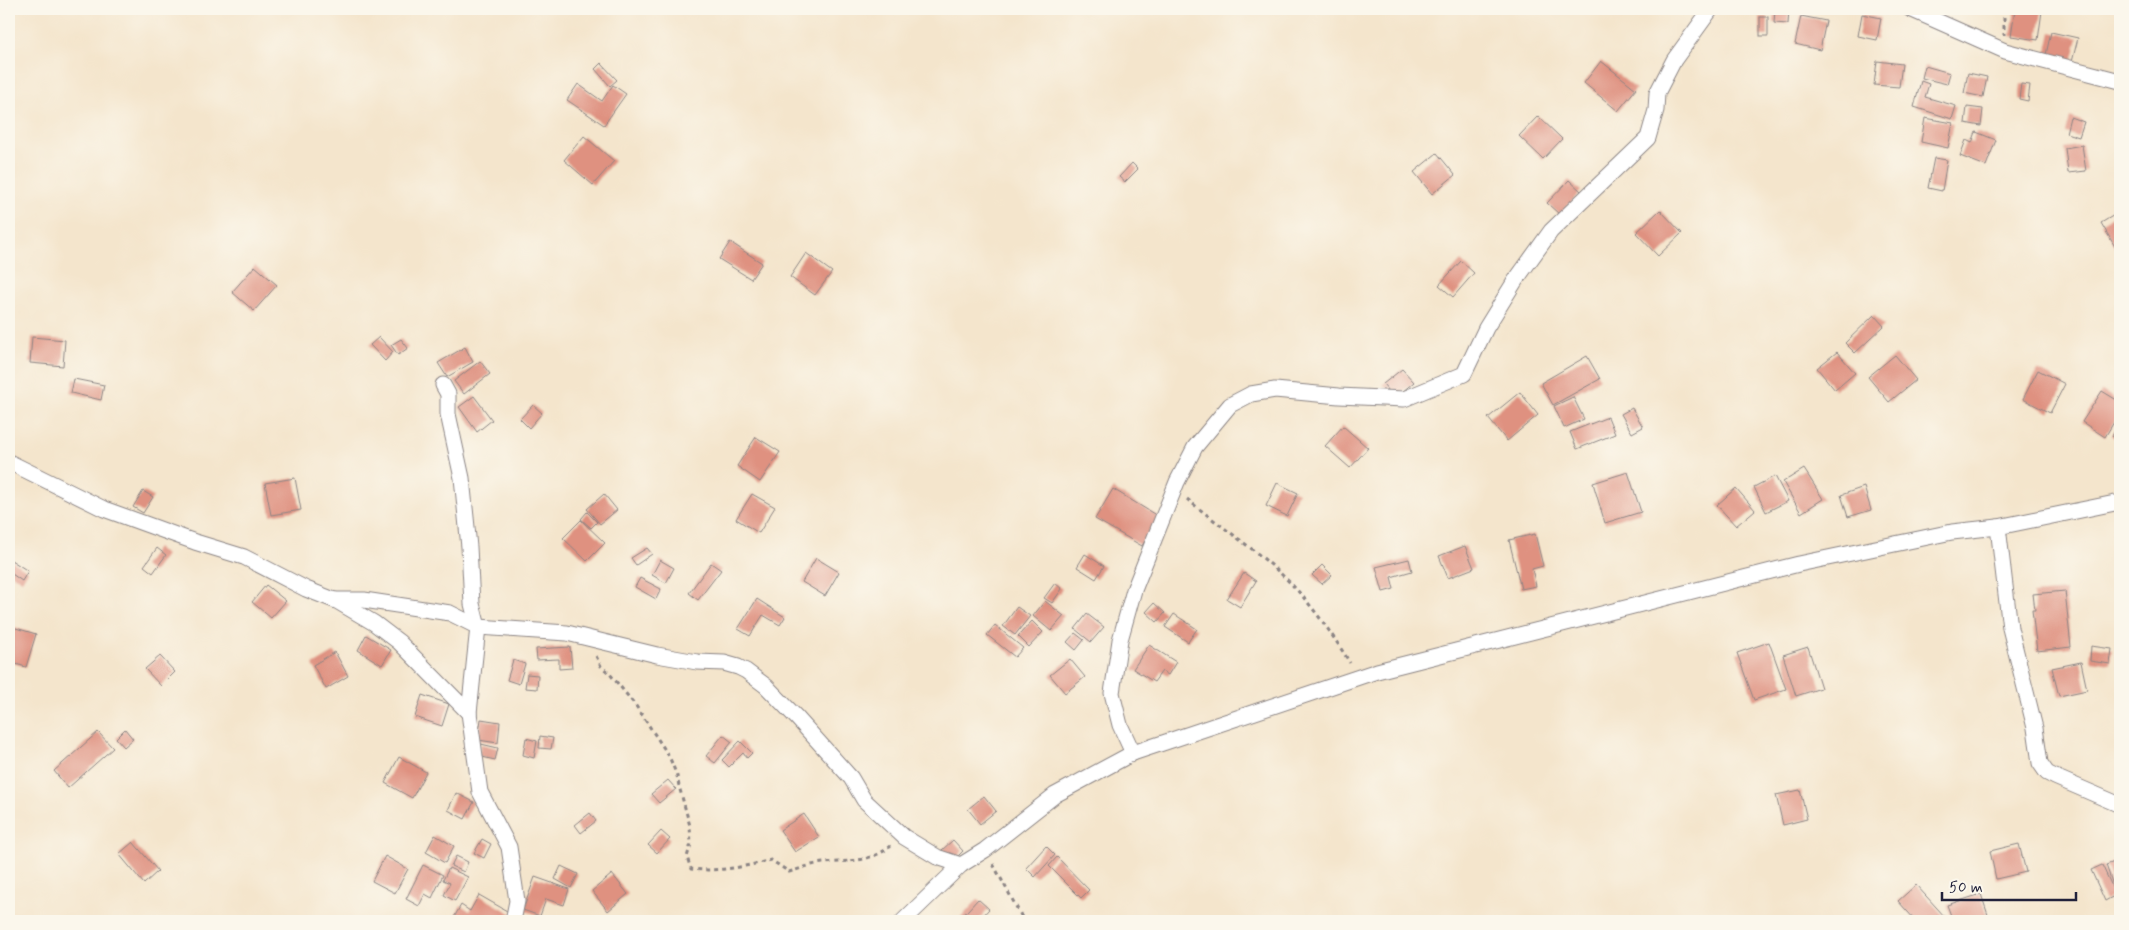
<svg xmlns="http://www.w3.org/2000/svg" width="2129" height="930" font-family="Mynerve,sans-serif">
<style>
.building{fill:#df9180}
.lines{fill:none;stroke-linecap:round;stroke-linejoin:round}
.street-casing{stroke:#8b8484;stroke-width:17}
.path{stroke:#8b8484;stroke-width:3;stroke-dasharray:4 4;stroke-linecap:butt}
.street{stroke:#fff;stroke-width:15}
</style>
<rect width="100%" height="100%" fill="#fbf7ec"/>
<filter id="ink" filterUnits="userSpaceOnUse"><feTurbulence type="fractalNoise" baseFrequency=".02" numOctaves="2"/><feDisplacementMap in="SourceGraphic" scale="10" xChannelSelector="R" yChannelSelector="G"/><feConvolveMatrix kernelMatrix="1 2 1 2 8 2 1 2 1" color-interpolation-filters="sRGB"/></filter>
<filter id="wash" filterUnits="userSpaceOnUse"><feTurbulence type="fractalNoise" baseFrequency=".0096" numOctaves="4" result="noise"/><feDisplacementMap in="SourceGraphic" scale="20" xChannelSelector="R" yChannelSelector="G"/><feGaussianBlur stdDeviation="1.12" result="paint"/><feColorMatrix in="noise" values="0 0 0 0 0 0 0 0 0 0 0 0 0 0 0 0 0 1.4 0 .05"/><feComposite in="paint" operator="in"/></filter>
<g filter="url(#wash)">
<rect width="100%" height="100%" fill="#f4e5cc"/>
<g id="blocks">
<g class="building">
<polygon points="1775,9 1789,9 1788,24 1774,23"/>
<polygon points="2015,9 2042,11 2038,40 2011,36"/>
<polygon points="1862,14 1881,18 1877,40 1858,36"/>
<polygon points="1801,16 1826,21 1820,50 1795,44"/>
<rect x="1760" y="17" width="8" height="19"/>
<polygon points="2051,32 2078,38 2071,66 2045,59"/>
<polygon points="1601,61 1636,89 1618,111 1584,83"/>
<polygon points="1877,61 1902,64 1899,87 1874,85"/>
<polygon points="601,63 617,80 610,86 595,69"/>
<polygon points="1925,66 1950,73 1947,84 1922,78"/>
<polygon points="1968,73 1987,77 1983,97 1964,93"/>
<polygon points="1921,81 1929,84 1925,97 1956,106 1952,119 1914,107"/>
<polygon points="578,84 602,101 613,85 626,94 604,125 567,100"/>
<polygon points="2021,84 2030,85 2028,101 2019,99"/>
<polygon points="1967,107 1983,109 1981,126 1965,123"/>
<polygon points="1538,116 1562,139 1543,159 1519,136"/>
<polygon points="2070,117 2084,122 2079,137 2066,133"/>
<polygon points="1925,118 1953,123 1948,148 1921,142"/>
<polygon points="1976,132 1996,140 1986,166 1960,156 1966,140 1972,143"/>
<polygon points="584,136 614,161 593,185 564,160"/>
<polygon points="2082,145 2086,171 2068,173 2065,148"/>
<polygon points="1437,153 1455,175 1432,194 1414,172"/>
<polygon points="1934,158 1947,160 1942,191 1928,188"/>
<polygon points="1132,163 1138,169 1125,182 1119,177"/>
<polygon points="1569,180 1581,191 1560,215 1547,203"/>
<polygon points="1660,210 1682,233 1658,256 1636,233"/>
<polygon points="2116,214 2120,222 2120,248 2117,250 2101,223"/>
<polygon points="730,242 762,263 751,279 719,259"/>
<polygon points="806,253 832,272 815,295 790,277"/>
<polygon points="1461,261 1474,273 1453,297 1439,285"/>
<polygon points="255,266 277,285 254,311 232,292"/>
<polygon points="1874,315 1884,326 1855,353 1845,343"/>
<polygon points="32,337 65,340 63,366 30,363"/>
<polygon points="379,337 393,352 385,361 370,345"/>
<polygon points="401,339 408,348 398,355 391,345"/>
<polygon points="465,347 473,362 447,377 438,363"/>
<polygon points="1837,352 1855,373 1835,390 1817,368"/>
<polygon points="1895,355 1916,380 1889,402 1868,377"/>
<polygon points="1587,356 1600,379 1553,405 1541,383"/>
<polygon points="480,361 490,374 464,394 454,381"/>
<polygon points="1402,369 1414,382 1395,398 1383,384"/>
<polygon points="2038,370 2065,384 2050,413 2023,399"/>
<polygon points="74,379 104,385 101,400 71,393"/>
<polygon points="2102,391 2120,402 2120,412 2105,437 2082,422"/>
<polygon points="1520,392 1538,415 1507,441 1488,418"/>
<polygon points="474,396 492,420 477,432 459,407"/>
<polygon points="1573,397 1584,419 1564,428 1554,406"/>
<polygon points="533,405 542,413 529,428 520,419"/>
<polygon points="1632,408 1643,427 1632,433 1621,414"/>
<polygon points="1608,417 1615,434 1577,449 1570,432"/>
<polygon points="2120,422 2120,442 2112,436"/>
<polygon points="1343,426 1368,448 1350,468 1325,446"/>
<polygon points="756,437 780,452 760,482 737,466"/>
<polygon points="1804,469 1823,499 1801,513 1783,482"/>
<polygon points="1628,472 1641,512 1605,523 1593,483"/>
<polygon points="1775,476 1788,501 1766,512 1754,487"/>
<polygon points="295,478 301,510 271,515 265,483"/>
<polygon points="1277,483 1298,493 1287,516 1266,506"/>
<polygon points="1864,487 1871,510 1848,517 1841,495"/>
<polygon points="1736,488 1755,510 1736,526 1717,505"/>
<polygon points="1113,489 1159,517 1142,546 1095,519"/>
<polygon points="143,491 153,497 143,513 133,507"/>
<polygon points="604,494 617,510 600,524 587,509"/>
<polygon points="752,494 775,507 759,533 736,519"/>
<polygon points="587,512 597,522 591,528 581,519"/>
<polygon points="581,520 605,543 587,561 563,538"/>
<polygon points="1535,534 1543,566 1532,569 1536,586 1521,589 1509,540"/>
<polygon points="1465,546 1474,568 1448,578 1439,556"/>
<polygon points="157,548 166,555 153,573 144,566"/>
<polygon points="647,548 652,554 636,565 631,558"/>
<polygon points="1085,554 1104,566 1096,579 1077,567"/>
<polygon points="816,558 839,572 825,596 802,582"/>
<polygon points="1409,559 1412,571 1391,577 1394,589 1383,592 1376,567"/>
<polygon points="11,560 28,571 22,581 9,572"/>
<polygon points="660,560 674,568 666,583 652,575"/>
<polygon points="711,563 721,570 698,600 689,593"/>
<polygon points="1322,565 1332,575 1322,584 1312,575"/>
<polygon points="1244,573 1256,581 1240,607 1227,599"/>
<polygon points="640,578 661,589 656,599 635,587"/>
<polygon points="1055,583 1062,589 1052,603 1044,598"/>
<polygon points="266,585 286,601 271,618 252,602"/>
<polygon points="2065,591 2071,647 2037,651 2032,610 2035,610 2033,594"/>
<polygon points="757,599 785,617 780,625 763,615 750,636 738,629"/>
<polygon points="1045,601 1064,616 1051,631 1033,616"/>
<polygon points="1154,603 1165,613 1157,622 1146,612"/>
<polygon points="1017,607 1030,616 1015,635 1003,626"/>
<polygon points="1087,614 1104,627 1091,642 1075,629"/>
<polygon points="1174,614 1197,629 1188,642 1165,627"/>
<polygon points="1032,621 1043,632 1029,647 1018,636"/>
<polygon points="995,625 1023,648 1015,657 987,635"/>
<polygon points="9,626 36,634 26,667 9,662"/>
<polygon points="1075,633 1084,640 1076,650 1067,642"/>
<polygon points="366,635 391,650 382,665 358,650"/>
<polygon points="1769,642 1786,689 1754,700 1737,653"/>
<polygon points="1149,645 1176,662 1168,675 1162,671 1154,682 1133,669"/>
<polygon points="2091,646 2112,649 2110,664 2090,661"/>
<polygon points="570,647 572,668 559,669 559,659 537,660 536,649"/>
<polygon points="1808,647 1821,688 1796,696 1783,655"/>
<polygon points="335,652 348,676 326,689 313,665"/>
<polygon points="160,656 175,672 161,686 145,669"/>
<polygon points="1070,659 1085,677 1065,693 1050,675"/>
<polygon points="513,660 525,664 519,684 507,680"/>
<polygon points="2081,662 2087,690 2059,696 2052,668"/>
<polygon points="527,674 538,675 537,689 525,688"/>
<polygon points="422,695 449,704 442,726 415,717"/>
<polygon points="481,719 500,722 498,743 478,740"/>
<polygon points="125,729 133,739 124,747 116,738"/>
<polygon points="98,732 113,748 68,788 54,771"/>
<polygon points="723,735 732,742 715,763 706,756"/>
<polygon points="540,736 553,738 551,749 539,748"/>
<polygon points="526,738 537,741 534,758 523,755"/>
<polygon points="740,741 752,753 747,758 743,753 729,767 722,760"/>
<polygon points="481,744 498,748 495,760 478,756"/>
<polygon points="399,757 426,772 412,798 385,783"/>
<polygon points="668,780 676,789 659,803 651,794"/>
<polygon points="1800,790 1807,819 1783,825 1776,795"/>
<polygon points="456,793 474,802 465,819 448,810"/>
<polygon points="984,796 996,811 980,824 968,809"/>
<polygon points="590,813 596,821 581,833 575,825"/>
<polygon points="804,814 819,837 795,852 780,830"/>
<polygon points="661,831 670,839 657,853 648,845"/>
<polygon points="435,835 454,846 445,863 426,852"/>
<polygon points="482,839 491,844 484,858 474,853"/>
<polygon points="953,840 963,851 952,862 942,850"/>
<polygon points="133,842 158,871 144,884 119,854"/>
<polygon points="2019,844 2026,872 1996,879 1990,851"/>
<polygon points="1046,846 1055,855 1035,877 1026,868"/>
<polygon points="385,856 408,869 395,893 372,881"/>
<polygon points="456,856 468,862 464,872 451,866"/>
<polygon points="1057,857 1089,890 1081,898 1049,866"/>
<polygon points="2120,860 2120,886 2114,888 2106,865"/>
<polygon points="423,865 443,875 432,898 425,894 419,906 406,899"/>
<polygon points="2102,865 2116,895 2105,901 2091,870"/>
<polygon points="561,866 578,874 571,888 555,879"/>
<polygon points="449,868 468,877 455,901 444,895 450,883 443,880"/>
<polygon points="612,874 628,894 608,911 592,891"/>
<polygon points="535,877 569,889 564,905 546,899 540,916 523,910"/>
<polygon points="1916,885 1946,918 1943,921 1916,921 1898,901"/>
<polygon points="1981,894 1990,921 1953,921 1947,905"/>
<polygon points="479,895 514,915 511,921 452,921 461,905 470,911"/>
<polygon points="978,899 989,909 978,921 958,921"/>
</g>
</g>
</g>
<g filter="url(#ink)">
<use href="#blocks" fill-opacity="0" stroke="#8b8484" stroke-width="1"/>
<g class="lines">
<g class="street-casing">
<g id="street">
<polyline points="1910,9 2005,51 2120,81"/>
<polyline points="9,462 104,509 195,542 244,557 306,589 334,600 364,600 450,613 478,627 567,633 657,655 697,662 724,663 738,667 746,671 766,686 797,718 851,778 864,800 904,837 937,857 961,865"/>
<polyline points="1998,527 2010,628 2035,728 2040,763 2047,773 2055,777 2120,805"/>
<polyline points="335,600 374,623 399,642 469,713 478,627 472,604 469,547 462,478 448,414 448,394 443,385"/>
<polyline points="469,713 480,792 509,847 517,901 513,921"/>
<polyline points="1133,753 1120,725 1112,693 1120,640 1134,590 1177,482 1195,447 1230,405 1251,394 1275,390 1339,396 1404,399 1464,374 1486,328 1515,281 1551,231 1648,138 1656,110 1657,93 1674,60 1711,9"/>
<polyline points="903,921 961,865 985,850 1055,795 1133,753 1377,671 1799,564 1952,532 1998,527 2120,502"/>
</g>
</g>
<g class="path">
<polyline points="2004,9 2004,35"/>
<path d="M1187 499C1222 528 1266 556 1296 589 1317 612 1334 637 1350 663"/>
<path d="M596 656 601 666 610 674 636 706 669 756 677 776 679 786 690 826 691 844 687 857 691 869C719 872 744 867 771 860L789 872C800 869 811 864 823 863 848 861 871 862 891 846"/>
<polyline points="993,864 1024,921"/>
</g>
<use href="#street" class="street"/>
</g>
</g>
<rect width="2129" height="930" fill="none" stroke="#fbf7ec" stroke-width="30"/>
<path d="M1942 892v8h134v-8" fill="none" stroke="#22223b" stroke-width="2.5"/>
<text x="1949" y="892" font-size="15" fill="#22223b" stroke="#fbf7ec" stroke-width="4" paint-order="stroke">50 m</text>
</svg>
